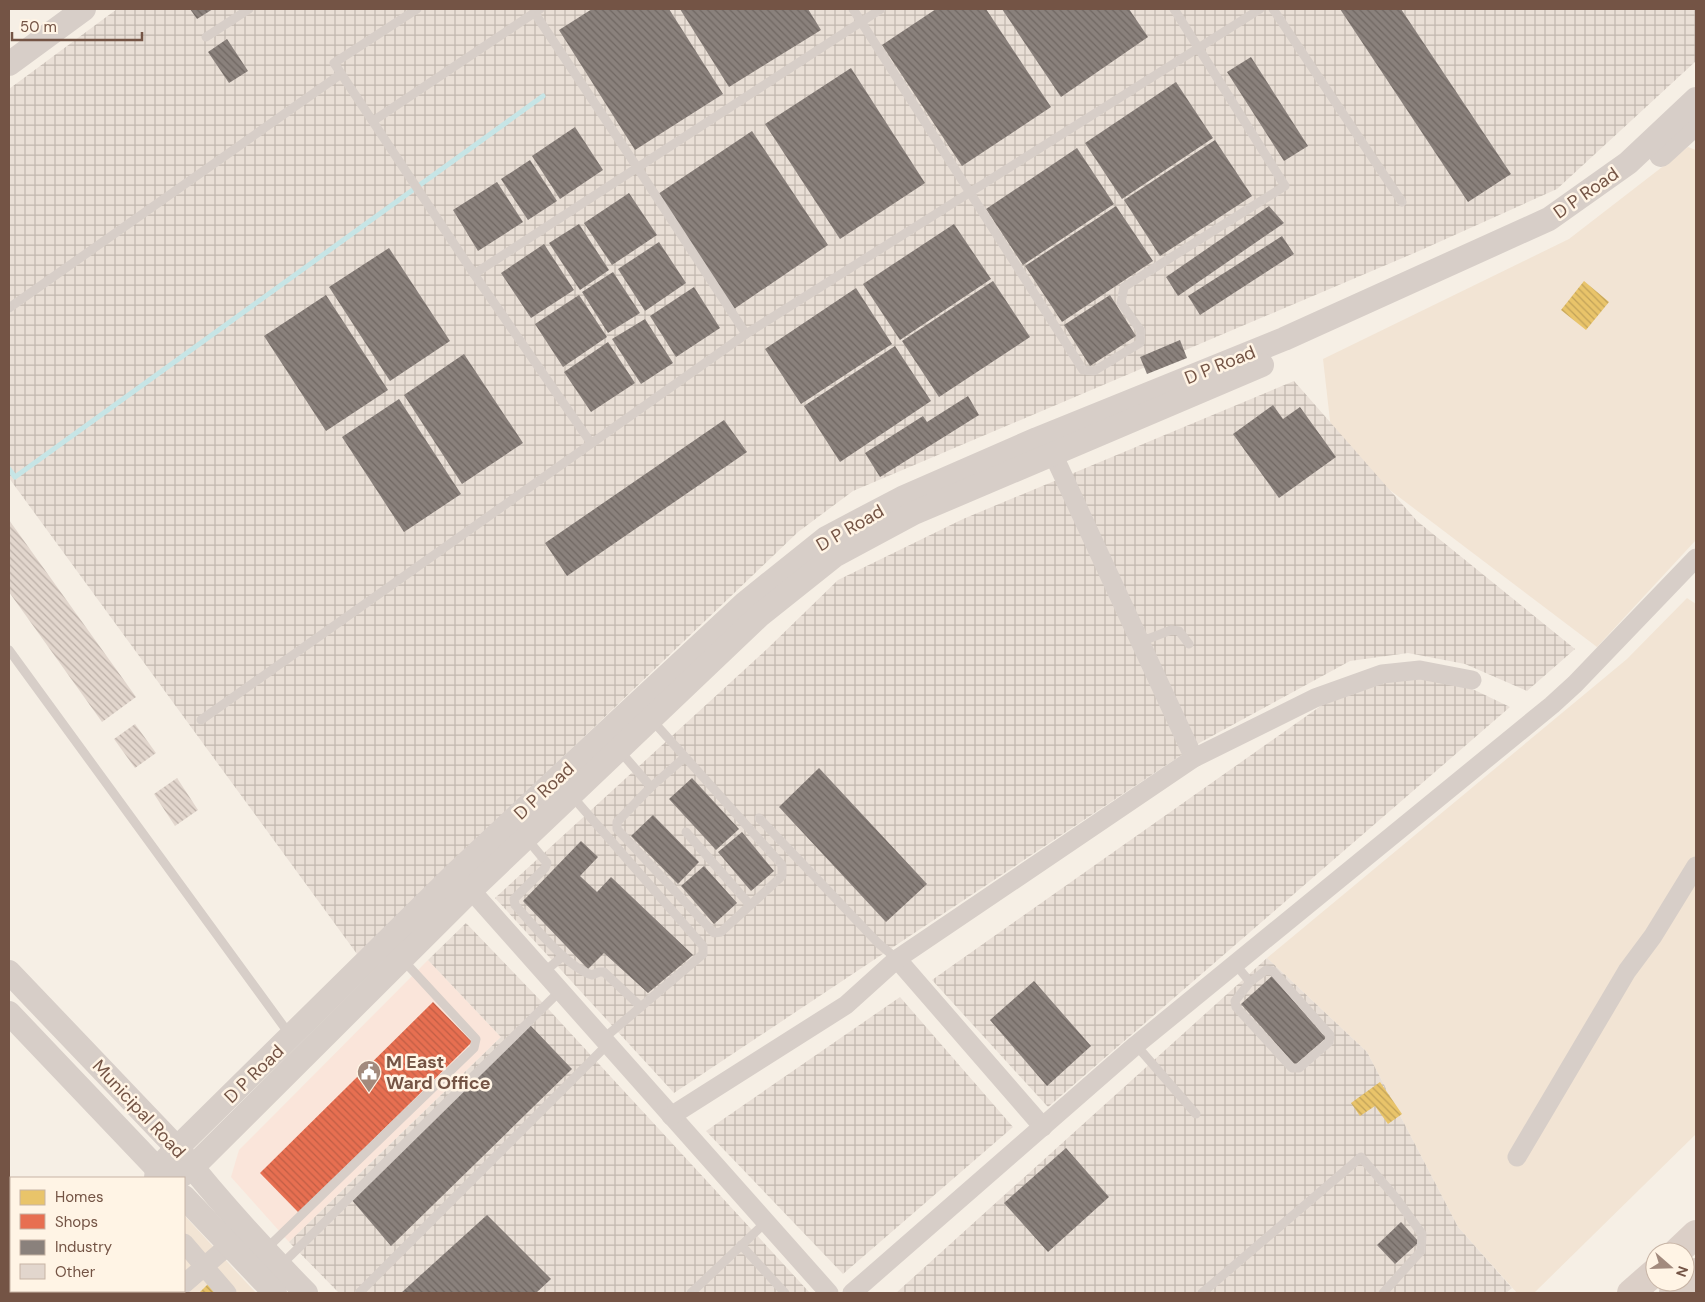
<svg xmlns="http://www.w3.org/2000/svg" width="1705" height="1302" font-family="'DM Sans',sans-serif">
<style>
.residential{fill:#f2e4d4}
.commercial{fill:#fae5da}
.industrial{fill:url(#industrial-grid)}
.homes{fill:url(#homes-back-hatch)}
.shops{fill:url(#shops-back-hatch)}
.industry{fill:url(#industry-back-hatch)}
.lines{fill:none;stroke-linecap:round;stroke-linejoin:round}
.stream{stroke:#c6e5e6;stroke-width:5}
.building{fill:url(#building-back-hatch)}
.service{stroke:#d7cec8;stroke-width:9}
.minor{stroke:#d7cec8;stroke-width:19}
.tertiary{stroke:#d7cec8;stroke-width:24}
.trunk{stroke:#dbcfc7;stroke-width:28}
.labels{text-anchor:middle;stroke-width:5;stroke-linejoin:round;paint-order:stroke}
.street-label{font-size:18px;fill:#745445;stroke:#fff4e5}
.poi-label{font-size:18px;font-weight:bold;fill:#745445;stroke:#fff4e5;text-anchor:start}
</style>
<defs>
<pattern id="industrial-grid" width="8" height="8" patternUnits="userSpaceOnUse" patternTransform="scale(1.25)"><rect width="8" height="8" fill="#e9dfd6"/><path d="M0 4h8M4 0v8" fill="none" stroke="#c1b7af"/></pattern>
<pattern id="homes-back-hatch" width="6" height="6" patternUnits="userSpaceOnUse" patternTransform="scale(1.25)"><rect width="6" height="6" fill="#e9c46a"/><path d="M-1 5l2 2M0 0l6 6M5-1l2 2" fill="none" stroke="#c1a259"/></pattern>
<pattern id="shops-back-hatch" width="6" height="6" patternUnits="userSpaceOnUse" patternTransform="scale(1.25)"><rect width="6" height="6" fill="#e76f51"/><path d="M-1 5l2 2M0 0l6 6M5-1l2 2" fill="none" stroke="#c05e45"/></pattern>
<pattern id="industry-back-hatch" width="6" height="6" patternUnits="userSpaceOnUse" patternTransform="scale(1.25)"><rect width="6" height="6" fill="#8a817c"/><path d="M-1 5l2 2M0 0l6 6M5-1l2 2" fill="none" stroke="#706762"/></pattern>
<pattern id="building-back-hatch" width="6" height="6" patternUnits="userSpaceOnUse" patternTransform="scale(1.25)"><rect width="6" height="6" fill="#e2d6cd"/><path d="M-1 5l2 2M0 0l6 6M5-1l2 2" fill="none" stroke="#bcb0a8"/></pattern>
</defs>
<rect width="100%" height="100%" fill="#f6efe5"/>
<g class="residential">
<polygon points="1688,147 1696,150 1696,540 1597,647 1333,447 1323,359 1569,239"/>
<polygon points="1687,598 1696,604 1696,1134 1534,1293 1517,1293 1458,1227 1367,1052 1267,958 1627,659"/>
<polygon points="184,1215 256,1293 53,1293 56,1291 184,1291"/>
</g>
<polygon class="commercial" points="428,960 501,1037 289,1242 231,1177 239,1150"/>
<g class="industrial">
<polygon points="117,9 1696,9 1696,61 1557,189 1419,251 853,491 798,532 357,954 9,478 9,89"/>
<polygon points="1294,381 1417,521 1575,649 1527,691 1465,664 1408,653 1350,661 1201,742 674,1093 495,898 767,649 838,580 963,519"/>
<polygon points="1400,676 1462,684 1510,707 1048,1107 932,980 1349,686"/>
<polygon points="466,923 540,1000 810,1293 339,1293 289,1242 501,1037 428,960"/>
<polygon points="1267,958 1367,1052 1458,1227 1512,1288 1506,1293 896,1293"/>
<polygon points="900,997 1013,1127 843,1274 706,1131"/>
</g>
<g class="homes">
<polygon points="1584,281 1609,302 1586,330 1561,310"/>
<polygon points="1380,1082 1402,1114 1388,1124 1375,1106 1360,1116 1351,1103"/>
<polygon points="208,1284 217,1293 199,1293"/>
<polygon points="88,1291 136,1291 133,1293 85,1293"/>
</g>
<polygon class="shops" points="433,1002 472,1042 299,1213 260,1173"/>
<g class="industry">
<polygon points="190,9 213,9 197,19"/>
<polygon points="592,9 669,9 723,94 635,150 559,30"/>
<polygon points="680,9 808,9 821,30 729,87"/>
<polygon points="936,9 986,9 1051,107 962,166 882,45"/>
<polygon points="1002,9 1129,9 1148,37 1061,97"/>
<polygon points="1340,9 1401,9 1511,174 1468,202"/>
<polygon points="227,39 248,71 229,83 208,52"/>
<polygon points="1251,57 1308,146 1284,161 1227,72"/>
<polygon points="851,68 925,183 840,239 765,124"/>
<polygon points="1176,82 1213,138 1122,199 1085,143"/>
<polygon points="575,127 603,170 560,199 532,156"/>
<polygon points="752,131 828,245 734,309 658,194"/>
<polygon points="1215,140 1252,196 1160,256 1124,200"/>
<polygon points="1077,148 1114,204 1023,265 986,209"/>
<polygon points="530,160 557,201 528,220 501,179"/>
<polygon points="497,182 523,222 478,251 453,210"/>
<polygon points="629,193 657,235 612,265 584,223"/>
<polygon points="1116,206 1153,261 1062,322 1025,266"/>
<polygon points="1269,206 1284,223 1178,296 1166,277"/>
<polygon points="579,224 609,270 580,290 549,243"/>
<polygon points="954,224 991,279 900,340 863,284"/>
<polygon points="1282,236 1294,254 1200,315 1188,296"/>
<polygon points="659,242 686,283 645,311 618,269"/>
<polygon points="544,244 574,290 531,318 501,273"/>
<polygon points="389,248 450,341 390,381 329,287"/>
<polygon points="613,272 640,313 608,333 582,292"/>
<polygon points="993,281 1030,337 939,397 902,341"/>
<polygon points="694,287 720,328 676,357 650,316"/>
<polygon points="856,288 892,344 801,404 765,349"/>
<polygon points="326,295 388,390 326,431 264,336"/>
<polygon points="579,295 607,337 563,367 535,324"/>
<polygon points="1110,295 1136,336 1090,366 1064,325"/>
<polygon points="645,319 673,363 641,384 612,339"/>
<polygon points="1180,340 1187,358 1147,374 1140,357"/>
<polygon points="608,342 635,383 591,412 564,372"/>
<polygon points="895,346 931,401 840,462 804,406"/>
<polygon points="464,354 523,443 462,484 404,395"/>
<polygon points="968,396 979,415 880,477 865,453 923,416 927,422"/>
<polygon points="399,399 461,494 404,532 342,437"/>
<polygon points="1273,405 1283,419 1300,407 1336,457 1279,498 1233,434"/>
<polygon points="724,420 747,452 567,576 545,543"/>
<polygon points="819,768 927,884 886,922 779,807"/>
<polygon points="692,778 739,829 716,850 669,799"/>
<polygon points="653,815 699,862 678,884 631,836"/>
<polygon points="742,832 774,871 751,891 718,852"/>
<polygon points="581,841 598,857 580,876 597,892 611,877 693,955 648,993 604,953 588,969 523,901"/>
<polygon points="704,866 737,903 714,924 681,886"/>
<polygon points="1272,976 1326,1038 1295,1065 1241,1004"/>
<polygon points="1034,981 1091,1046 1047,1086 990,1020"/>
<polygon points="529,1024 572,1069 391,1246 351,1199"/>
<polygon points="1066,1148 1109,1197 1048,1252 1004,1203"/>
<polygon points="487,1215 551,1279 536,1293 401,1293"/>
<polygon points="1401,1222 1419,1242 1395,1264 1377,1245"/>
</g>
<g class="lines">
<polyline class="stream" points="9,469 15,477 543,96"/>
</g>
<g class="building">
<polygon points="9,520 136,697 102,722 9,592"/>
<polygon points="135,724 156,753 135,768 114,739"/>
<polygon points="177,778 198,810 175,826 154,794"/>
</g>
<g class="lines">
<g class="service">
<polyline points="417,9 334,63 474,274 591,443"/>
<polyline points="853,9 1083,370 1094,371 1140,343 1141,331 1121,303 1124,287 1285,186 1174,9"/>
<polyline points="1273,9 1402,202"/>
<polyline points="534,12 637,167 746,334"/>
<polyline points="206,37 249,9"/>
<polyline points="373,121 540,9"/>
<polyline points="474,274 881,9"/>
<polyline points="9,308 341,74"/>
<polyline points="1140,642 1171,630 1179,631 1189,644"/>
<polyline points="9,650 290,1035"/>
<polyline points="651,719 782,865 782,876 721,932 714,933 617,829 617,822 651,787 685,757"/>
<polyline points="201,720 746,334 1260,9"/>
<polyline points="619,750 651,787"/>
<polyline points="571,795 703,946 703,954 603,1039"/>
<polyline points="759,818 878,943 897,959"/>
<polyline points="686,832 750,905"/>
<path d="M527 839 547 863 545 868 514 899 515 905C533 925 567 967 592 975L599 972H604L641 1007"/>
<polyline points="1236,965 1250,982 1266,970 1273,971 1330,1035 1329,1042 1299,1068 1292,1068 1236,1007 1235,1001 1250,982"/>
<polyline points="544,972 563,956"/>
<polyline points="1136,1045 1196,1114"/>
<polyline points="741,1245 785,1293"/>
<polyline points="265,1250 474,1048 476,1039 403,960"/>
<polyline points="280,1266 560,991"/>
<polyline points="359,1293 608,1044"/>
<polyline points="691,1293 766,1222"/>
<polyline points="1202,1293 1361,1157 1396,1198 1422,1234 1421,1251 1383,1293"/>
</g>
<g class="minor">
<polyline points="1053,454 1194,758"/>
<polyline points="462,880 829,1293"/>
<polyline points="897,959 1043,1127"/>
<polyline points="671,1116 846,1005 897,959 1194,758 1315,698 1382,674 1420,670 1472,680"/>
<polyline points="1517,1157 1627,971 1653,936 1696,866"/>
<polyline points="184,1243 227,1293"/>
<polyline points="184,1284 229,1245"/>
<polyline points="156,1291 158,1293"/>
<polyline points="65,1293 68,1291"/>
<polyline points="852,1293 1136,1045 1552,705 1575,684 1696,558"/>
</g>
<g class="tertiary">
<polyline points="9,64 84,9"/>
<polyline points="1661,155 1696,123"/>
<path d="M9 972 177 1148C217 1199 261 1247 306 1293"/>
<polyline points="9,1013 166,1178"/>
<polyline points="156,1178 157,1169 177,1148 456,873 745,603 826,538 902,498 1037,439 1284,339 1549,219 1628,163 1696,99"/>
<polyline points="178,1178 192,1168 471,890 760,615 834,556 914,513 1262,365"/>
<polyline points="184,1197 275,1293"/>
<polyline points="26,1293 29,1291"/>
</g>
<g class="trunk">
<polyline points="1677,1252 1696,1234"/>
<polyline points="1631,1293 1655,1272"/>
<polyline points="1673,1293 1696,1272"/>
</g>
</g>
<defs>
<g id="civic-pin" transform="scale(1.25)"><path d="M0 17L-7.5 6A9.5 9.5 0 1 1 7.5 6Z" fill="#a28a7d" stroke="#fff4e5"/><path d="M-.6-6.5H3V-4.5H.6V-3L4-1V1h2V6H-6V1h2V-1L-.6-3ZM-1.2 2.5V6h2.4V2.5Z" fill="#fff"/></g>
</defs>
<g fill-rule="evenodd">
<use href="#civic-pin" x="369" y="1072"/>
</g>
<g class="labels">
<g class="street-label">
<text transform="translate(1586 193) rotate(-35)" y="6">D P Road</text>
<text transform="translate(1220 365) rotate(-22)" y="6">D P Road</text>
<text transform="translate(850 528) rotate(-30)" y="6">D P Road</text>
<text transform="translate(544 791) rotate(-43)" y="6">D P Road</text>
<text transform="translate(254 1074) rotate(-44)" y="6">D P Road</text>
<text transform="translate(139 1109) rotate(47)" y="6">Municipal Road</text>
</g>
<g class="poi-label">
<text x="386" y="1068">M East<tspan x="386" dy="21">Ward Office</tspan></text>
</g>
</g>
<rect width="1705" height="1302" fill="none" stroke="#745445" stroke-width="20"/>
<rect x="10" y="1177" width="175" height="115" fill="#fff4e5" stroke="#c7b4a5"/>
<rect x="20" y="1190" width="25" height="15" fill="#e9c46a" stroke="#c7b4a5"/>
<text x="55" y="1202" font-size="15" fill="#745445">Homes</text>
<rect x="20" y="1214" width="25" height="15" fill="#e76f51" stroke="#c7b4a5"/>
<text x="55" y="1227" font-size="15" fill="#745445">Shops</text>
<rect x="20" y="1240" width="25" height="15" fill="#8a817c" stroke="#c7b4a5"/>
<text x="55" y="1252" font-size="15" fill="#745445">Industry</text>
<rect x="20" y="1264" width="25" height="15" fill="#e2d6cd" stroke="#c7b4a5"/>
<text x="55" y="1277" font-size="15" fill="#745445">Other</text>
<g transform="translate(1670 1267) rotate(110)"><circle r="24" fill="#fff4e5" stroke="#c7b4a5"/>
<path d="M0-4L9 19L0 12L-9 19Z" fill="#a28a7d"/>
<text y="-8" font-size="14" font-weight="bold" text-anchor="middle" fill="#745445">N</text>
</g>
<path d="M12 32v8h130v-8" fill="none" stroke="#745445" stroke-width="2.5"/>
<text x="20" y="32" font-size="15" fill="#745445" stroke="#fff4e5" stroke-width="4" paint-order="stroke">50 m</text>
</svg>
